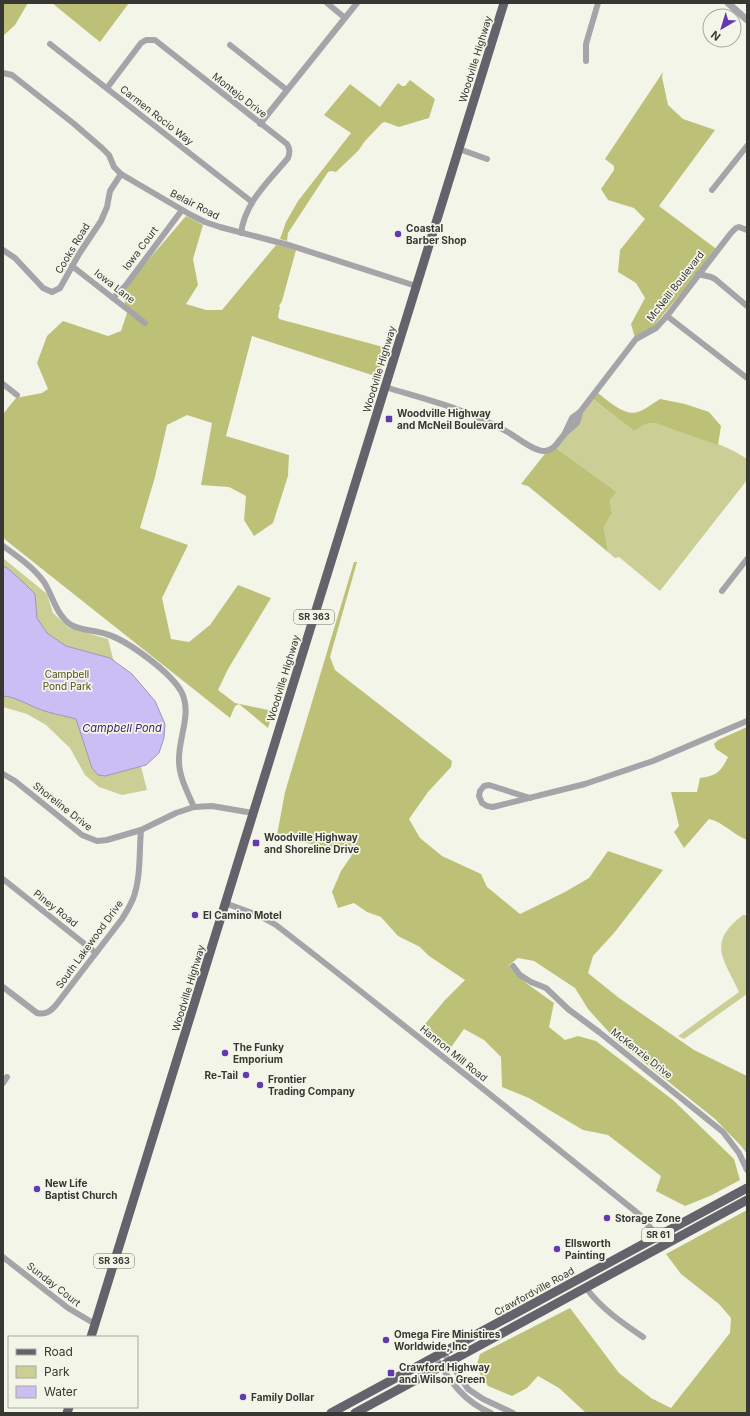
<svg xmlns="http://www.w3.org/2000/svg" width="750" height="1416" font-family="Inter,sans-serif">
<style>
.green{fill:#cbcf96}
.forest{fill:#bdc178}
.water{fill:#cbbef5;stroke:#9f96bb}
.lines{fill:none;stroke-linecap:round;stroke-linejoin:round}
.minor{stroke:#a5a4a9;stroke-width:6}
.tertiary{stroke:#a5a4a9;stroke-width:7}
.primary{stroke:#64636b;stroke-width:9}
.poi-dot{fill:#6439b0;stroke:#f4f5e9;stroke-width:1.5}
.labels{text-anchor:middle;stroke-width:3.5;stroke-linejoin:round;paint-order:stroke}
.shield{fill:#f4f5e9;stroke:#70716a;stroke-width:1}
.shield-label{font-size:9px;font-weight:bold;fill:#373833}
.street-label{font-size:10px;fill:#373833;stroke:#f4f5e9}
.poi-label{font-size:10px;font-weight:bold;fill:#373833;stroke:#f4f5e9;text-anchor:start}
.park-label{font-size:10px;fill:#4c4e17;stroke:#f4f5e9}
.water-label{font-size:11px;font-style:italic;fill:#3f2571;stroke:#f4f5e9}
</style>
<rect width="100%" height="100%" fill="#f4f5e9"/>
<g class="green">
<path d="M589 396 634 431 646 424 655 423C684 433 723 442 747 459V480L660 591 619 557 615 558 608 552 604 527 612 513 610 500 617 492 552 445Z"/>
<polygon points="3,558 47,594 53,613 69,628 108,639 147,790 122,795 99,787 85,775 70,748 46,725 27,714 3,707"/>
<path d="M743 915H747V994L684 1039 678 1036 739 992C724 959 706 943 743 915Z"/>
</g>
<g class="forest">
<polygon points="3,3 28,3 15,25 3,36"/>
<polygon points="52,3 129,3 100,42"/>
<polygon points="663,72 662,77 668,105 683,119 715,130 659,206 719,251 701,269 648,333 635,338 631,324 645,298 636,283 618,272 620,250 645,219 634,208 608,200 601,189 614,170 614,166 605,159"/>
<polygon points="410,80 435,99 429,118 399,127 385,122 382,123 365,141 358,151 336,172 331,171 328,172 288,233 287,241 280,239 286,222 298,201 351,133 324,115 350,84 380,107 398,83 402,86 405,86"/>
<polygon points="186,216 203,225 193,259 198,285 186,304 206,310 222,310 276,245 296,250 282,301 279,306 280,307 278,316 279,319 387,348 378,377 252,336 226,436 289,455 288,476 273,523 254,536 244,520 246,496 229,487 201,485 212,423 187,415 167,425 155,477 140,528 188,545 162,598 171,639 189,642 210,625 238,585 271,598 228,669 218,690 235,703 273,711 268,728 239,704 235,706 230,718 3,538 3,414 16,398 42,393 48,389 37,363 47,336 63,321 108,336 121,331 127,313 123,294 132,279"/>
<path d="M594 390C605 398 624 417 638 412 645 410 653 403 660 399L685 404 709 412 721 426 718 445 655 423 646 424 634 431 589 396Z"/>
<polygon points="552,445 617,492 610,500 612,513 604,527 608,552 528,486 521,484"/>
<polygon points="354,562 357,562 330,657 335,670 452,761 451,767 428,792 409,819 420,838 442,856 481,874 487,887 520,914 565,892 589,878 608,851 663,870 614,933 593,956 588,973 619,998 694,1050 747,1076 747,1154 742,1147 715,1119 615,1039 588,1009 575,988 534,961 518,958 509,965 526,983 554,1003 549,1027 565,1040 578,1036 596,1041 673,1100 734,1159 740,1180 710,1196 685,1206 656,1191 661,1176 608,1135 583,1130 529,1098 502,1087 501,1057 484,1040 464,1029 447,1053 427,1038 425,1024 445,1000 465,980 429,956 420,947 398,936 381,917 367,912 354,903 338,908 332,892 341,871 352,855 277,835 285,792"/>
<path d="M747 727V840C734 835 723 822 709 819L684 848 674 832 679 826 671 792H697L700 778C716 776 721 772 728 757L716 749 714 744 718 740Z"/>
<polygon points="747,1210 747,1413 586,1413 559,1388 538,1376 527,1388 512,1396 488,1386 476,1368 480,1354 570,1308 619,1373 651,1398 671,1408 730,1333 731,1318 719,1304 681,1274 666,1254"/>
</g>
<path class="water" d="M3 567H6L24 583 35 594 37 618 47 633 66 646 110 658 132 674 155 701 165 724 164 738 159 753 146 765 105 776 98 775 92 768 76 719C66 716 57 715 48 712 35 709 15 696 3 696Z"/>
<g class="lines">
<g class="minor">
<polyline points="327,3 345,18"/>
<polyline points="50,44 252,202"/>
<polyline points="230,45 287,90"/>
<polyline points="586,61 586,44 598,3"/>
<polyline points="3,73 12,75 73,123 102,148 109,155 114,167 121,174 191,215 205,222 220,227 292,246 416,286"/>
<path d="M107 88 141 43 146 40H155L287 144C290 149 290 152 288 158 269 181 245 202 241 233"/>
<polyline points="260,124 357,3"/>
<polyline points="459,149 487,159"/>
<polyline points="712,190 747,146"/>
<polyline points="3,250 15,258 43,288 52,292 60,288 79,254 101,221 107,207 110,191 121,174"/>
<polyline points="72,266 145,323"/>
<polyline points="698,274 711,277 715,279 747,306"/>
<polyline points="113,298 126,285 182,210"/>
<polyline points="667,316 747,378"/>
<polyline points="3,384 17,395"/>
<path d="M385 387C424 399 466 409 502 429 514 434 533 452 545 451 555 450 559 440 565 434 568 430 573 427 576 424 579 420 579 416 580 412"/>
<polyline points="565,433 572,418 580,412 636,339 656,328 667,316 731,233 736,228 739,227 747,230"/>
<path d="M3 546C17 556 33 567 44 582 53 596 56 615 71 625 82 631 95 630 106 634 127 640 172 673 182 693 192 715 178 738 179 761 179 777 188 793 194 807"/>
<polyline points="722,591 747,559"/>
<polyline points="3,774 15,781 82,835 97,841 107,840 141,830 176,813 194,807 212,806 253,813"/>
<polyline points="530,798 489,785 484,786 480,791 479,796 482,803 487,806 493,807 585,784 653,761 747,721"/>
<polyline points="3,879 96,953"/>
<path d="M225 903 260 916 276 925C399 1020 519 1118 640 1215L657 1236"/>
<polyline points="513,966 520,975 531,982 546,988 568,1009 599,1032 723,1132 739,1153 747,1170"/>
<path d="M3 987 37 1013C46 1015 51 1011 56 1005L122 919C126 913 130 906 133 899 141 878 139 853 141 830"/>
<polyline points="3,1083 7,1077"/>
<polyline points="3,1257 68,1308 95,1324"/>
<path d="M586 1288C602 1309 621 1322 643 1337"/>
<polyline points="443,1352 468,1389 483,1399 513,1413"/>
<path d="M435 1357C450 1381 464 1402 491 1413"/>
</g>
<polyline class="tertiary" points="728,3 747,20"/>
<g class="primary">
<polyline points="91,1337 504,3"/>
<polyline points="67,1413 69,1407"/>
<polyline points="331,1413 747,1188"/>
<polyline points="355,1413 747,1200"/>
</g>
</g>
<g class="poi-dot">
<circle cx="398" cy="234" r="4"/>
<rect x="385" y="415" width="8" height="8" rx="2"/>
<rect x="252" y="839" width="8" height="8" rx="2"/>
<circle cx="195" cy="915" r="4"/>
<circle cx="225" cy="1053" r="4"/>
<circle cx="246" cy="1075" r="4"/>
<circle cx="260" cy="1085" r="4"/>
<circle cx="37" cy="1189" r="4"/>
<circle cx="607" cy="1218" r="4"/>
<circle cx="557" cy="1249" r="4"/>
<circle cx="386" cy="1340" r="4"/>
<rect x="387" y="1369" width="8" height="8" rx="2"/>
<circle cx="243" cy="1397" r="4"/>
</g>
<g class="labels">
<g class="shield">
<rect x="294" y="610" width="40" height="14" rx="3"/>
<rect x="642" y="1228" width="32" height="14" rx="3"/>
<rect x="94" y="1254" width="40" height="14" rx="3"/>
</g>
<g class="shield-label">
<text x="314" y="620">SR 363</text>
<text x="658" y="1238">SR 61</text>
<text x="114" y="1264">SR 363</text>
</g>
<g class="street-label">
<text transform="translate(475 59) rotate(-73)" y="4">Woodville Highway</text>
<text transform="translate(240 95) rotate(38)" y="4">Montejo Drive</text>
<text transform="translate(157 115) rotate(38)" y="4">Carmen Rocio Way</text>
<text transform="translate(195 204) rotate(27)" y="4">Belair Road</text>
<text transform="translate(72 248) rotate(-59)" y="4">Cooks Road</text>
<text transform="translate(140 248) rotate(-53)" y="4">Iowa Court</text>
<text transform="translate(115 286) rotate(38)" y="4">Iowa Lane</text>
<text transform="translate(675 286) rotate(-52)" y="4">McNeill Boulevard</text>
<text transform="translate(379 369) rotate(-73)" y="4">Woodville Highway</text>
<text transform="translate(283 678) rotate(-73)" y="4">Woodville Highway</text>
<text transform="translate(63 806) rotate(38)" y="4">Shoreline Drive</text>
<text transform="translate(56 908) rotate(38)" y="4">Piney Road</text>
<text transform="translate(89 944) rotate(-54)" y="4">South Lakewood Drive</text>
<text transform="translate(188 988) rotate(-73)" y="4">Woodville Highway</text>
<text transform="translate(454 1053) rotate(39)" y="4">Hannon Mill Road</text>
<text transform="translate(642 1053) rotate(38)" y="4">McKenzie Drive</text>
<text transform="translate(54 1284) rotate(38)" y="4">Sunday Court</text>
<text transform="translate(534 1291) rotate(-29)" y="4">Crawfordville Road</text>
</g>
<g class="poi-label">
<text x="406" y="232">Coastal<tspan x="406" dy="12">Barber Shop</tspan></text>
<text x="397" y="417">Woodville Highway<tspan x="397" dy="12">and McNeil Boulevard</tspan></text>
<text x="264" y="841">Woodville Highway<tspan x="264" dy="12">and Shoreline Drive</tspan></text>
<text x="203" y="919">El Camino Motel</text>
<text x="233" y="1051">The Funky<tspan x="233" dy="12">Emporium</tspan></text>
<text x="238" y="1079" text-anchor="end">Re-Tail</text>
<text x="268" y="1083">Frontier<tspan x="268" dy="12">Trading Company</tspan></text>
<text x="45" y="1187">New Life<tspan x="45" dy="12">Baptist Church</tspan></text>
<text x="615" y="1222">Storage Zone</text>
<text x="565" y="1247">Ellsworth<tspan x="565" dy="12">Painting</tspan></text>
<text x="394" y="1338">Omega Fire Ministires<tspan x="394" dy="12">Worldwide, Inc</tspan></text>
<text x="399" y="1371">Crawford Highway<tspan x="399" dy="12">and Wilson Green</tspan></text>
<text x="251" y="1401">Family Dollar</text>
</g>
<g class="park-label">
<text x="67" y="678">Campbell<tspan x="67" dy="12">Pond Park</tspan></text>
</g>
<g class="water-label">
<text x="122" y="732">Campbell Pond</text>
</g>
</g>
<rect width="750" height="1416" fill="none" stroke="#373833" stroke-width="8"/>
<rect x="8" y="1336" width="130" height="72" fill="#f4f5e9" stroke="#a8a9a0"/>
<rect x="16" y="1349" width="20" height="6" fill="#64636b" stroke="#a8a9a0"/>
<text x="44" y="1356" font-size="12" fill="#373833">Road</text>
<rect x="16" y="1366" width="20" height="12" fill="#cbcf96" stroke="#a8a9a0"/>
<text x="44" y="1376" font-size="12" fill="#373833">Park</text>
<rect x="16" y="1386" width="20" height="12" fill="#cbbef5" stroke="#a8a9a0"/>
<text x="44" y="1396" font-size="12" fill="#373833">Water</text>
<g transform="translate(722 28) rotate(218)"><circle r="19" fill="#f4f5e9" stroke="#a8a9a0"/>
<path d="M0-3L7 15L0 10L-7 15Z" fill="#6439b0"/>
<text y="-6" font-size="11" font-weight="bold" text-anchor="middle" fill="#373833">N</text>
</g>
</svg>
